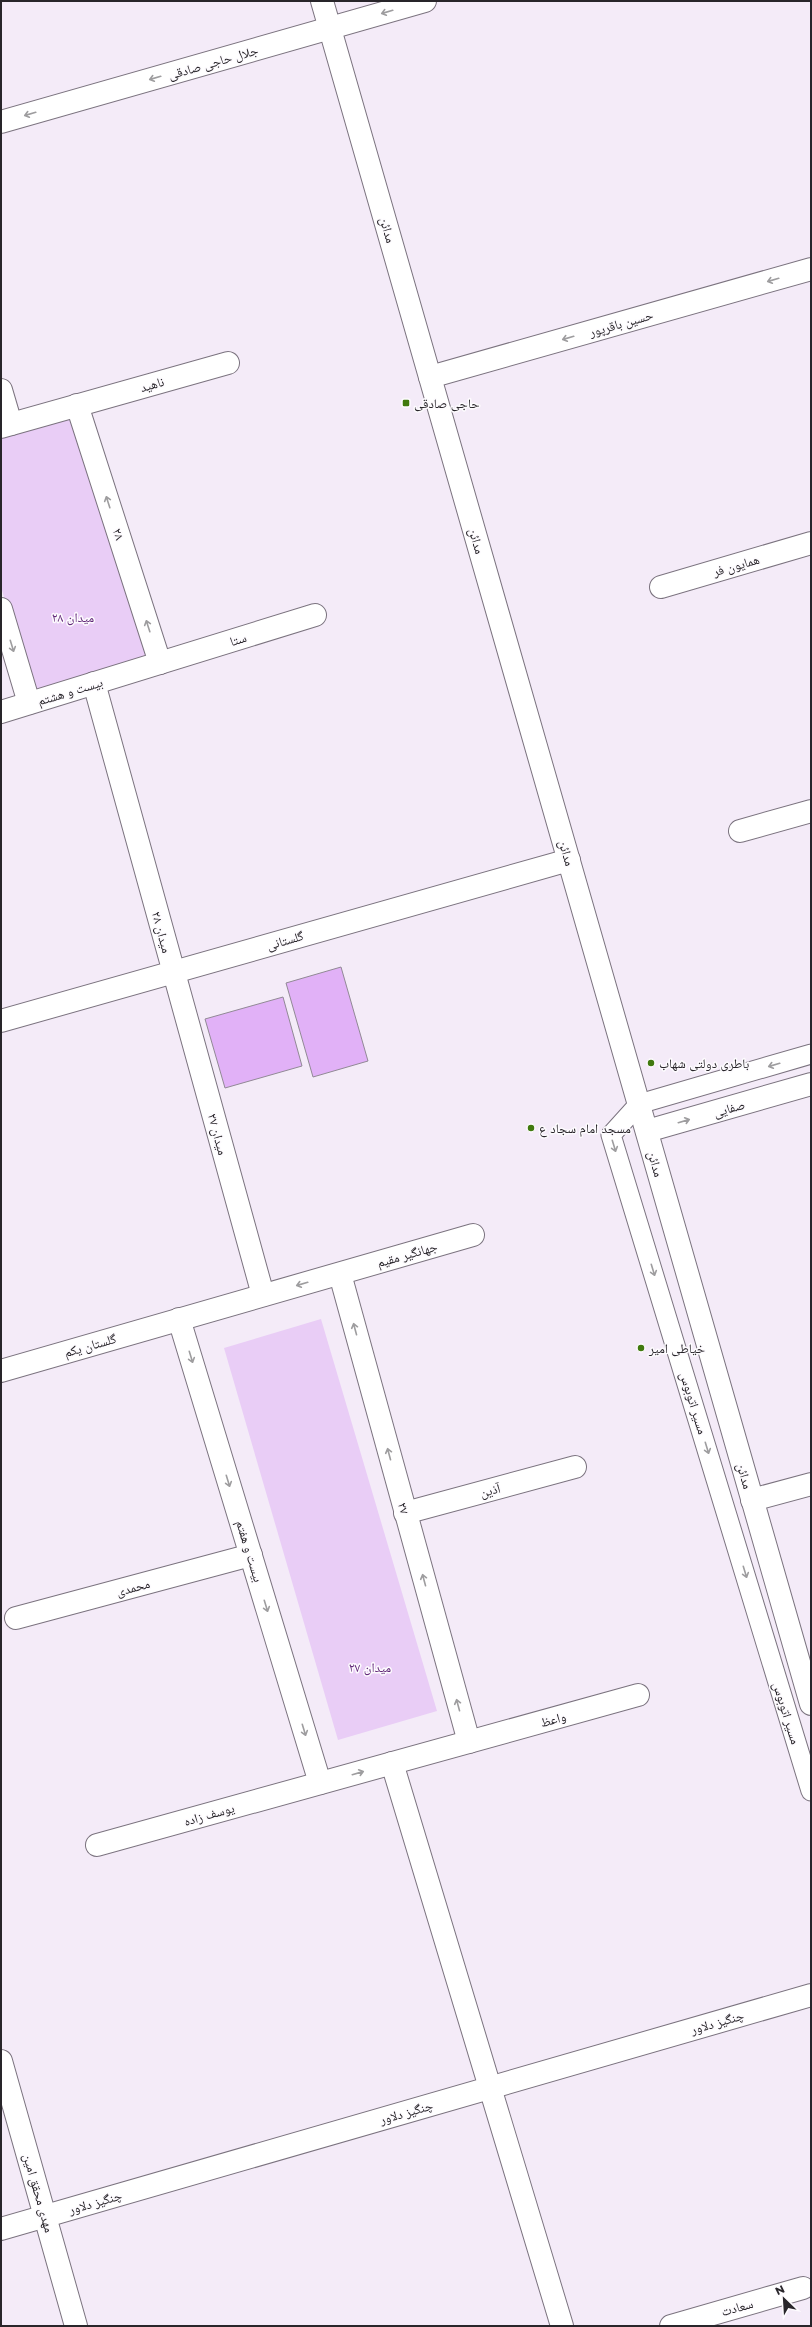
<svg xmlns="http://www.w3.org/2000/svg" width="812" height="2327" font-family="Montserrat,'Noto Naskh Arabic',sans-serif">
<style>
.green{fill:#e9cdf6}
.building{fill:#e1b1f7;stroke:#918995}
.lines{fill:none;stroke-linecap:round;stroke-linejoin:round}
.lane-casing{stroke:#7b737f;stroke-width:21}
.street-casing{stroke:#7b737f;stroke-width:24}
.secondary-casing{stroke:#7b737f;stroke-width:24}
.lane{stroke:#fff;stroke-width:19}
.street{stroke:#fff;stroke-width:22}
.secondary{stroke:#fff;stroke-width:22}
.oneway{stroke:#9e9d9f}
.poi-dot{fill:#40790e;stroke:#fdfbfe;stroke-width:1.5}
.labels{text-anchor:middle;stroke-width:3;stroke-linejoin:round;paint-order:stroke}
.street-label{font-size:13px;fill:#28252a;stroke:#fdfbfe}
.poi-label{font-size:13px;fill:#28252a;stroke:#fdfbfe;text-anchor:start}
.park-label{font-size:13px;fill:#612878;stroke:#fdfbfe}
</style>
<rect width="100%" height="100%" fill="#f4ebf8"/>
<g class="green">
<polygon points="72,414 148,658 33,693 1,587 1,434"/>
<polygon points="321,1319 437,1711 338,1740 224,1348"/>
</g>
<g class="building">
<polygon points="341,967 368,1061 313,1077 286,983"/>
<polygon points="283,997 302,1066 225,1088 205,1019"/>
</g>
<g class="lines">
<g class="lane-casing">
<polyline id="lane" points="811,1054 639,1104 611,1135 811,1791"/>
</g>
<g class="street-casing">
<g id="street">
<polyline points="1,122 425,1"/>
<polyline points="430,377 811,269"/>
<polyline points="1,390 11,424"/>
<polyline points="77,405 160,663"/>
<polyline points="1,427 228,363"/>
<polyline points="661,587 811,543"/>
<polyline points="1,609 29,703"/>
<polyline points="94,683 263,1295"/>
<polyline points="1,712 315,615"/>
<polyline points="740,831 811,811"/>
<polyline points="1,1021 569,860"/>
<polyline points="647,1131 811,1084"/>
<polyline points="340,1274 469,1742"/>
<polyline points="179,1319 320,1783"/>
<polyline points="1,1371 473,1235"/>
<polyline points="752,1500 811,1484"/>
<polyline points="405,1513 575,1467"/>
<polyline points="16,1618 251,1555"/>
<polyline points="392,1763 562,2326"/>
<polyline points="97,1845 638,1695"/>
<polyline points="1,2061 76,2326"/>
<polyline points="1,2229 811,1995"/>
<polyline points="671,2326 803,2288"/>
</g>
</g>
<g class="secondary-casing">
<polyline id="secondary" points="322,1 811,1704"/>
</g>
<use href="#lane" class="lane"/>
<use href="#street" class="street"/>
<use href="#secondary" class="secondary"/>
</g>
<defs><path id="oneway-shaft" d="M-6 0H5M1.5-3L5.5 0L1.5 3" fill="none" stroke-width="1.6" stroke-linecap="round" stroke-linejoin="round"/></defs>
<g class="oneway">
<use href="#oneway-shaft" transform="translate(387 12) rotate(164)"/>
<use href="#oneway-shaft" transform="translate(155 78) rotate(164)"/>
<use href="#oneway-shaft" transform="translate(30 114) rotate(164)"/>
<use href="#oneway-shaft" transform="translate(773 280) rotate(164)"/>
<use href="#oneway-shaft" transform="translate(568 338) rotate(164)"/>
<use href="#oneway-shaft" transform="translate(108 502) rotate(-108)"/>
<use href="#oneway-shaft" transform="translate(148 626) rotate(-108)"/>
<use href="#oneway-shaft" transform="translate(12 646) rotate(73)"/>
<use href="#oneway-shaft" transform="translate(774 1065) rotate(164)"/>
<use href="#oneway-shaft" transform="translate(684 1121) rotate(-16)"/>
<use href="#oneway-shaft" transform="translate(614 1146) rotate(73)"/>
<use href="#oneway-shaft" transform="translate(653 1270) rotate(73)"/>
<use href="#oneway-shaft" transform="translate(302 1284) rotate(164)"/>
<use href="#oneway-shaft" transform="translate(355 1329) rotate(-105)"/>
<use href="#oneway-shaft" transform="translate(191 1357) rotate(73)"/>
<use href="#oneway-shaft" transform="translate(707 1448) rotate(73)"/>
<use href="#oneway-shaft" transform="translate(389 1454) rotate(-105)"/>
<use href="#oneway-shaft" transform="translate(228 1481) rotate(73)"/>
<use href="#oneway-shaft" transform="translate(745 1572) rotate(73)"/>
<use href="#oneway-shaft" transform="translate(424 1580) rotate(-105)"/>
<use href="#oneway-shaft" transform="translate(266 1606) rotate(73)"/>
<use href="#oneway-shaft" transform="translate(458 1705) rotate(-105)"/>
<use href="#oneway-shaft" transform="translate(304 1730) rotate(73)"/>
<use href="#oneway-shaft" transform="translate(358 1773) rotate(-16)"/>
</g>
<g class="poi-dot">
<rect x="402" y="399" width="8" height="8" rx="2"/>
<circle cx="651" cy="1063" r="4"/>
<circle cx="531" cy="1128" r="4"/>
<circle cx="641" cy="1348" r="4"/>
</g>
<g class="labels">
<g class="street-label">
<text transform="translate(213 62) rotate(-16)" y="5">جلال حاجی صادقی</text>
<text transform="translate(388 230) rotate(74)" y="5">مدائن</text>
<text transform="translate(621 323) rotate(-16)" y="5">حسین باقرپور</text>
<text transform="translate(152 384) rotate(-16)" y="5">ناهید</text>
<text transform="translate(119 534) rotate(72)" y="5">۲۸</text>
<text transform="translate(477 541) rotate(74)" y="5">مدائن</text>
<text transform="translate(736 565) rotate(-16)" y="5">همایون فر</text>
<text transform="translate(238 639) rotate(-17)" y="5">ستا</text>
<text transform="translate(70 691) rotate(-17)" y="5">بیست و هشتم</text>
<text transform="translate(567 853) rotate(74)" y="5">مدائن</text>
<text transform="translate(162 932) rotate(75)" y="5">میدان ۲۸</text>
<text transform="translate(285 940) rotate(-16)" y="5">گلستانی</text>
<text transform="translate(729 1108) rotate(-16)" y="5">صفایی</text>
<text transform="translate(218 1134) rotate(75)" y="5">میدان ۲۷</text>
<text transform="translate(656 1164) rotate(74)" y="5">مدائن</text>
<text transform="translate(407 1254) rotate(-16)" y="5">جهانگیر مقیم</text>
<text transform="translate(90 1345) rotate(-16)" y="5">گلستان یکم</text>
<text transform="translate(694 1403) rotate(73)" y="5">مسیر اتوبوس</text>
<text transform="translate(745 1476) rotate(74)" y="5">مدائن</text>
<text transform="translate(490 1490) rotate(-15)" y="5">آذین</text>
<text transform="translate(404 1508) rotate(75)" y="5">۲۷</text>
<text transform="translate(250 1551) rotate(73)" y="5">بیست و هفتم</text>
<text transform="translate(133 1587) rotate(-15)" y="5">محمدی</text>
<text transform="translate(787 1713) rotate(73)" y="5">مسیر اتوبوس</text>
<text transform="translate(553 1719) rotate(-15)" y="5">واعظ</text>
<text transform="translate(209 1814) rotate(-16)" y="5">یوسف زاده</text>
<text transform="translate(717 2022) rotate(-16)" y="5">چنگیز دلاور</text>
<text transform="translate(406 2112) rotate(-16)" y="5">چنگیز دلاور</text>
<text transform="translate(39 2193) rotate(74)" y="5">مهدی محقق امین</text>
<text transform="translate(95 2202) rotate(-16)" y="5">چنگیز دلاور</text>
<text transform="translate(737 2307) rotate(-16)" y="5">سعادت</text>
</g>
<g class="poi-label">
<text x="414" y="408">حاجی صادقی</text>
<text x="659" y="1068">باطری دولتی شهاب</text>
<text x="539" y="1133">مسجد امام سجاد ع</text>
<text x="649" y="1353">خیاطی امیر</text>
</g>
<g class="park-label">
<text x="73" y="622">میدان ۲۸</text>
<text x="370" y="1672">میدان ۲۷</text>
</g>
</g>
<rect width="812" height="2327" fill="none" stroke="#28252a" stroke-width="4"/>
<g transform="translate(784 2299) rotate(335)" stroke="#fdfbfe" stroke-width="3" paint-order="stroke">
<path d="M0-3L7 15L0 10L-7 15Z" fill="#28252a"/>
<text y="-6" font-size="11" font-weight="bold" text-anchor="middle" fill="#28252a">N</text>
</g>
</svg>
